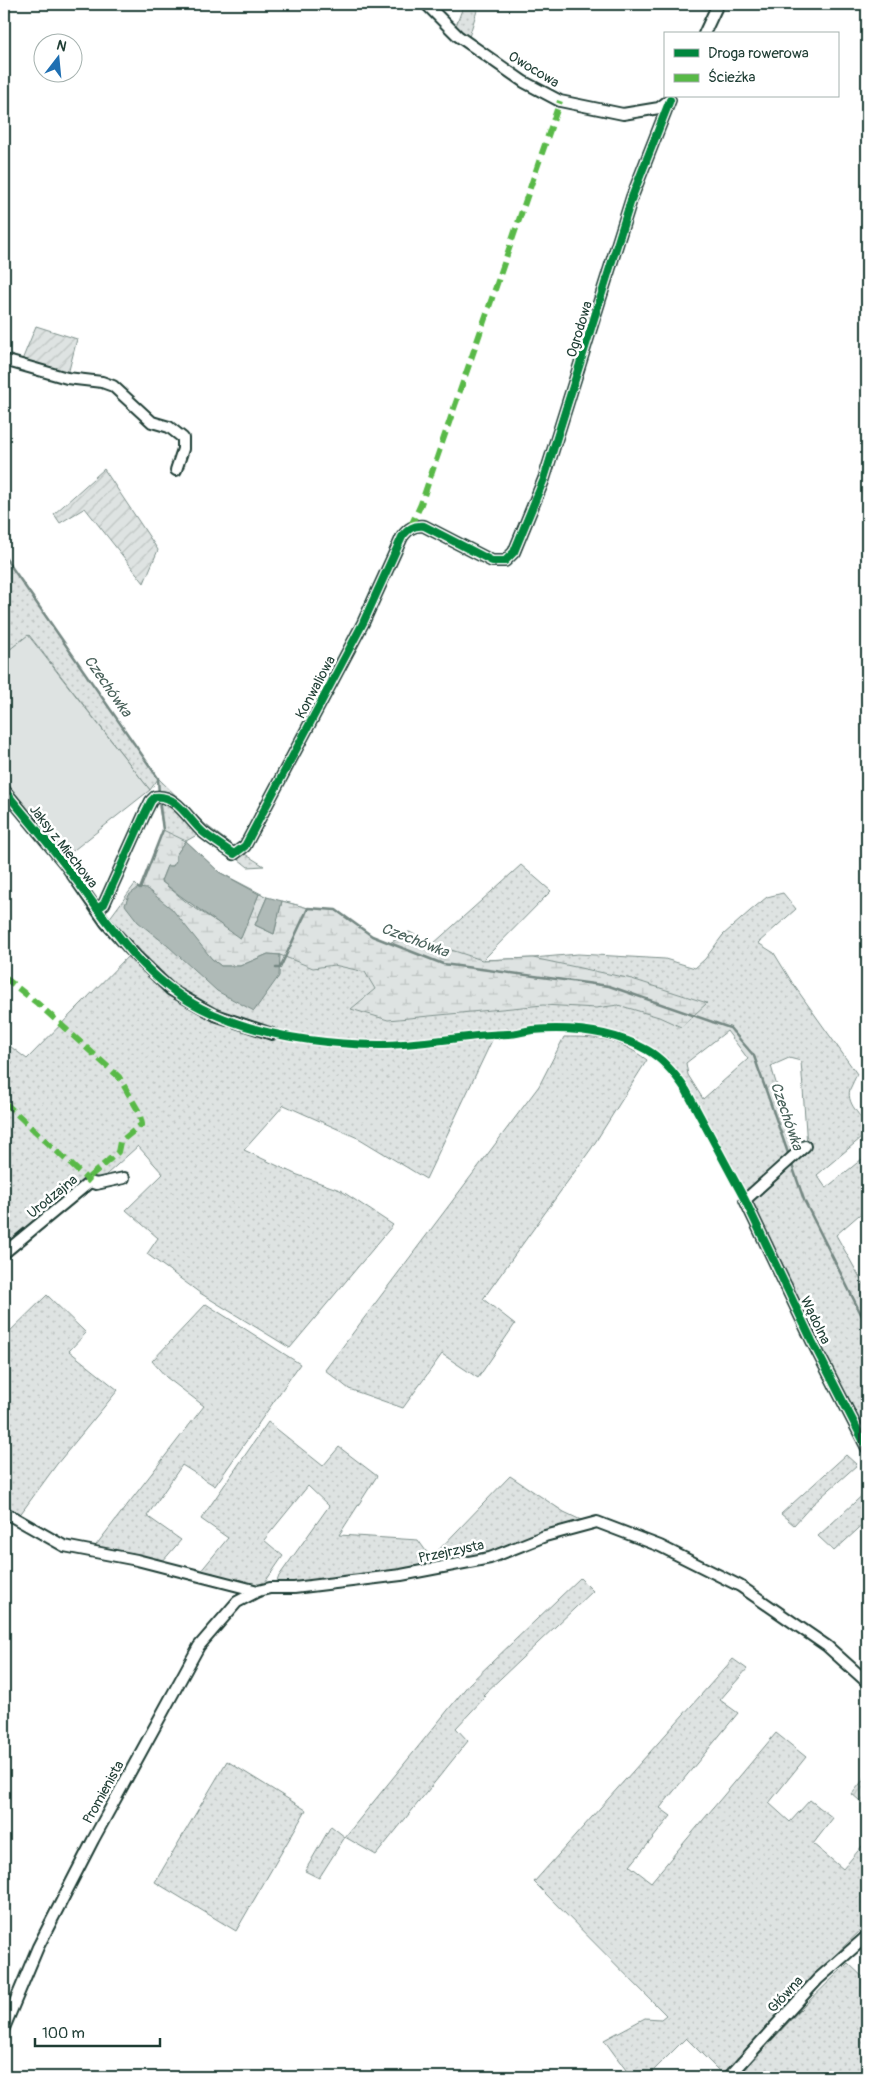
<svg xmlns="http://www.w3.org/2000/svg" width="871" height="2081" font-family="Pangolin,sans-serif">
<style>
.grass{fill:url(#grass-dots);stroke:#7e908b;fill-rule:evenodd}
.wetland{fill:url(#wetland-marsh);stroke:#7e908b}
.park{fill:#dee3e2;stroke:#7e908b}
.garden{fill:url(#garden-furrows);stroke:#7e908b}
.water{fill:#afbab7;stroke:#758883}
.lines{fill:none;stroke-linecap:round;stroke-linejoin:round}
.stream{stroke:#758883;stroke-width:2.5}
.minor-casing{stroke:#1f3d34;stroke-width:14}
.minor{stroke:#fff;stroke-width:10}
.quiet{stroke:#58b947;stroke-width:6;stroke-dasharray:12 6;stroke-linecap:butt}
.cycleway-casing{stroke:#fff;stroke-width:11}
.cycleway{stroke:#00873e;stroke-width:8}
.labels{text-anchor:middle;stroke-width:5;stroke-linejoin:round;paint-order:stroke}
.street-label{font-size:14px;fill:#1f3d34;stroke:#fff}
.water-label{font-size:15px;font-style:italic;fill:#4a625b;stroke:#fff}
</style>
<defs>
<pattern id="grass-dots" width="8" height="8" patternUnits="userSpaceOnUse" patternTransform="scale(1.25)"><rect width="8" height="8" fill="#dee3e2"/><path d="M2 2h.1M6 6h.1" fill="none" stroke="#bec4c2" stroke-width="1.8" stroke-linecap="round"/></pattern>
<pattern id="wetland-marsh" width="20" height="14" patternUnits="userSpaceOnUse" patternTransform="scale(1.25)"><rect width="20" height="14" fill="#dee3e2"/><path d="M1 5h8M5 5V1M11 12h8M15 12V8" fill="none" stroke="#bec4c2"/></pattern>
<pattern id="garden-furrows" width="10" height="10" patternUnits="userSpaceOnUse" patternTransform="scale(1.25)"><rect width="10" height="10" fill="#dee3e2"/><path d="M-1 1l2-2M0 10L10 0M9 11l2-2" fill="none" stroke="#bec4c2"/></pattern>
</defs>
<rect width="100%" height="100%" fill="#fff"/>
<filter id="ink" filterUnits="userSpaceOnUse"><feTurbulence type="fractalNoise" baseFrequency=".02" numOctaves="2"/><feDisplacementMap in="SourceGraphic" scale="10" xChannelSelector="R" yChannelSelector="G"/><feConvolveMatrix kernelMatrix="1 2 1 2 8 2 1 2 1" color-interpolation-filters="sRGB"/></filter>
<g filter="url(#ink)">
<g class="grass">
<polygon points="464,4 479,4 469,37 456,26"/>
<path d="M4 556 158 778 206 825 240 851 264 866 248 867 223 847 197 835 186 841 219 872 267 897 255 925 273 934 282 901 308 908 336 910 372 936 390 943 409 932 433 944 521 865 551 891 483 960 533 958 578 954 665 959 695 968 705 959 723 935 750 911 767 897 783 893 796 909 758 943 774 953 793 984 857 1074C855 1079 852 1084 850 1089 845 1107 867 1117 867 1133L817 1175 826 1188 867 1155V1208L836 1235 867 1290V1444L713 1131 685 1082 662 1060H660C614 1023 549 1035 495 1034L426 1179 360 1139 284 1105 244 1150 295 1174 340 1190 393 1225 290 1348 200 1293 147 1254 158 1238 126 1210 163 1174 138 1146 96 1184 4 1251V1048L7 1044 27 1059 132 952 106 923 135 884 140 889 163 830 159 808 158 779 150 790 29 635 4 654ZM727 1031 748 1059 703 1099 688 1075 686 1063ZM789 1058 801 1061 807 1146 800 1154 791 1134 771 1066Z"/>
<path d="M564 1037C600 1037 617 1038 647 1060L591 1149 483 1299 515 1324 478 1378 442 1354 403 1408 349 1389 325 1370 539 1086Z"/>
<polygon points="47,1295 86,1333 69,1351 118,1390 57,1464 19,1516 4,1508 4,1337"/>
<polygon points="206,1304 300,1364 215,1486 182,1465 147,1516 181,1540 162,1562 93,1549 204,1406 166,1377 152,1361"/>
<polygon points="268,1422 323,1466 339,1447 377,1476 339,1535 418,1540 431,1558 510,1476 564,1512 583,1521 487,1555 399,1572 294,1584 276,1584 279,1576 329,1506 308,1486 264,1540 283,1556 263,1585 256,1588 200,1572 228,1538 201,1519"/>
<polygon points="846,1455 857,1465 812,1505 794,1525 781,1514"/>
<polygon points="867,1491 867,1521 834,1551 818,1536"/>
<polygon points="580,1578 593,1591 483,1695 485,1697 456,1728 468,1741 376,1855 345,1837 319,1878 305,1871 331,1826 345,1837 469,1684"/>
<polygon points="733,1659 747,1669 720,1700 738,1713 660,1808 671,1816 630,1866 651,1882 776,1733 806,1757 769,1803 790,1822 810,1800 833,1818 813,1844 843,1869 867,1840 867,1924 834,1956 725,2077 686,2038 647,2077 631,2077 604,2040 645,2018 661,2019 666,2015 534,1882"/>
<polygon points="227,1761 306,1810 236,1931 155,1882"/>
<polygon points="848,1963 867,1981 867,2077 738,2077 800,2010"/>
</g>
<polygon class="wetland" points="163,830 186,841 176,855 176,861 173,866 167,866 161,881 190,905 241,937 259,894 267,897 255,925 274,934 282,901 308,908 336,910 372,936 390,943 409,932 433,944 482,960 533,958 632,979 707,1003 681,1027 659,1017 618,1005 596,1008 543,1005 388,1020 351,1009 375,989 365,972 334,965 313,968 280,955 268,954 240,966 221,966 212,959 140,889"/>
<polygon class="park" points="28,635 150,790 65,857 4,779 4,654"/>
<g class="garden">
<polygon points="36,326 77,339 67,378 20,365"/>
<polygon points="104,469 158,550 144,583 85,508 60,523 54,514"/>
<polygon points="867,1775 867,1807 852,1794"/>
</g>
<g class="water">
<path d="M186 841 219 872 259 894 241 938 238 937C212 918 186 901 161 881L167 866H173L176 861V855Z"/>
<polygon points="138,888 147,889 172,909 212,959 221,966 240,966 268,954 280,955 279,976 254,1011 217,991 168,946 138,922 125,905 129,895"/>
<polygon points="267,897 282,901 274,934 255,925"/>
</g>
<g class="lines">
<g class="stream">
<polyline points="4,556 158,778 159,794"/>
<polyline points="138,888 140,889 163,830 159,799"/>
<polyline points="276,968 280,968 308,908 336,910 372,936 443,964 609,986 730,1028 754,1056 789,1156"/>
<polyline points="791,1162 804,1200 867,1326"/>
</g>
<g class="minor-casing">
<g id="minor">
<polyline points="426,4 458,36 524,82 560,101 623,114 659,108 668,101"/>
<polyline points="704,34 718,4"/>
<polyline points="4,360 67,378 102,382 113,386 152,422 169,427 183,438 183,449 176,470"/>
<polyline points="4,790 65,864 106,923 136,956 171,990 215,1015 272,1034"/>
<path d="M97 909 104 904 145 813 151 801 155 797C177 794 189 821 204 833 214 841 224 847 234 854L245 846 363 623 402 537C408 529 413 525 424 526L492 561H505L514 552 544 479 632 197 670 100"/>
<polyline points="805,1146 745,1200 812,1341 867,1448"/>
<polyline points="4,1253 90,1182 96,1184 124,1178"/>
<polyline points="4,1512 64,1546 137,1560 258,1591 270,1588 294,1588 401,1575 490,1558 545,1536 597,1522 660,1546 740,1586 827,1646 867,1682"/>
<polyline points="4,2028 38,1947 93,1840 199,1646 237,1602 258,1591"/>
<polyline points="729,2077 818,1979 867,1936"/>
</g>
</g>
<use href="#minor" class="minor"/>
<g class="quiet">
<polyline points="410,528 421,504 560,101"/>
<polyline points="4,977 37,1003 119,1077 139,1112 142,1124 120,1142 118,1152 87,1179"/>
<polyline points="4,1102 90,1182"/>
</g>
<g class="cycleway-casing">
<g id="cycleway">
<path d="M4 790C24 815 46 840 66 866 105 918 141 977 201 1008 255 1036 319 1044 379 1045 422 1045 465 1035 508 1034 516 1034 524 1031 532 1030 570 1027 613 1031 647 1050 663 1059 676 1075 686 1090L745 1200 812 1341 867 1448"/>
<path d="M97 909 104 904 145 813 151 801 155 797C177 794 189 821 204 833 214 841 224 847 234 854L245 846 363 623 402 537C408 529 413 525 424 526L492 561H505L514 552 544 479 632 197 670 100"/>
</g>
</g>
<use href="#cycleway" class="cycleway"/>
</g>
</g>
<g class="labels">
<g class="street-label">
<text transform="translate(534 69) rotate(31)" y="5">Owocowa</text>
<text transform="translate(579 329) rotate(-73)" y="5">Ogrodowa</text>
<text transform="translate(315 687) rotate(-62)" y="5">Konwaliowa</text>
<text transform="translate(64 846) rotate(52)" y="5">Jaksy z Miechowa</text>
<text transform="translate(52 1196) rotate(-39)" y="5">Urodzajna</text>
<text transform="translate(816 1320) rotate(64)" y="5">Wądolna</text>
<text transform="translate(451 1551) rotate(-12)" y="5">Przejrzysta</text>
<text transform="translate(103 1792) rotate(-61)" y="5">Promienista</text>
<text transform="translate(785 1994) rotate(-47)" y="5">Główna</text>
</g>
<g class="water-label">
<text transform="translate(108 686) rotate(55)" y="5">Czechówka</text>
<text transform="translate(415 940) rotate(21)" y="5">Czechówka</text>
<text transform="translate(787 1116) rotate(71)" y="5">Czechówka</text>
</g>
</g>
<rect width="871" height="2081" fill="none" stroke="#fff" stroke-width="20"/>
<rect x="10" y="10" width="851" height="2061" fill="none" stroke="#1f3d34" stroke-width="2" filter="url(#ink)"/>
<rect x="664" y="32" width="175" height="65" fill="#ffffff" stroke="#a5b1ae"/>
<rect x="674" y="49" width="25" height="8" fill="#00873e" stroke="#a5b1ae"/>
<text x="708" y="58" font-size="15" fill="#1f3d34">Droga rowerowa</text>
<rect x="674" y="74" width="25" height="8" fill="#58b947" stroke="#a5b1ae"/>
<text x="708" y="82" font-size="15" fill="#1f3d34">Ścieżka</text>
<g transform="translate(58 58) rotate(16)"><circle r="24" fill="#ffffff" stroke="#a5b1ae"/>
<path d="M0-4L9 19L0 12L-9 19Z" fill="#1f6fb2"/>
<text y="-8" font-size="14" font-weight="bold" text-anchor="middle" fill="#1f3d34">N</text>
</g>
<path d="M35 2038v8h125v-8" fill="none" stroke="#1f3d34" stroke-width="2.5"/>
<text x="42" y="2038" font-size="15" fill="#1f3d34" stroke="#ffffff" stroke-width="4" paint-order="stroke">100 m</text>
</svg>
